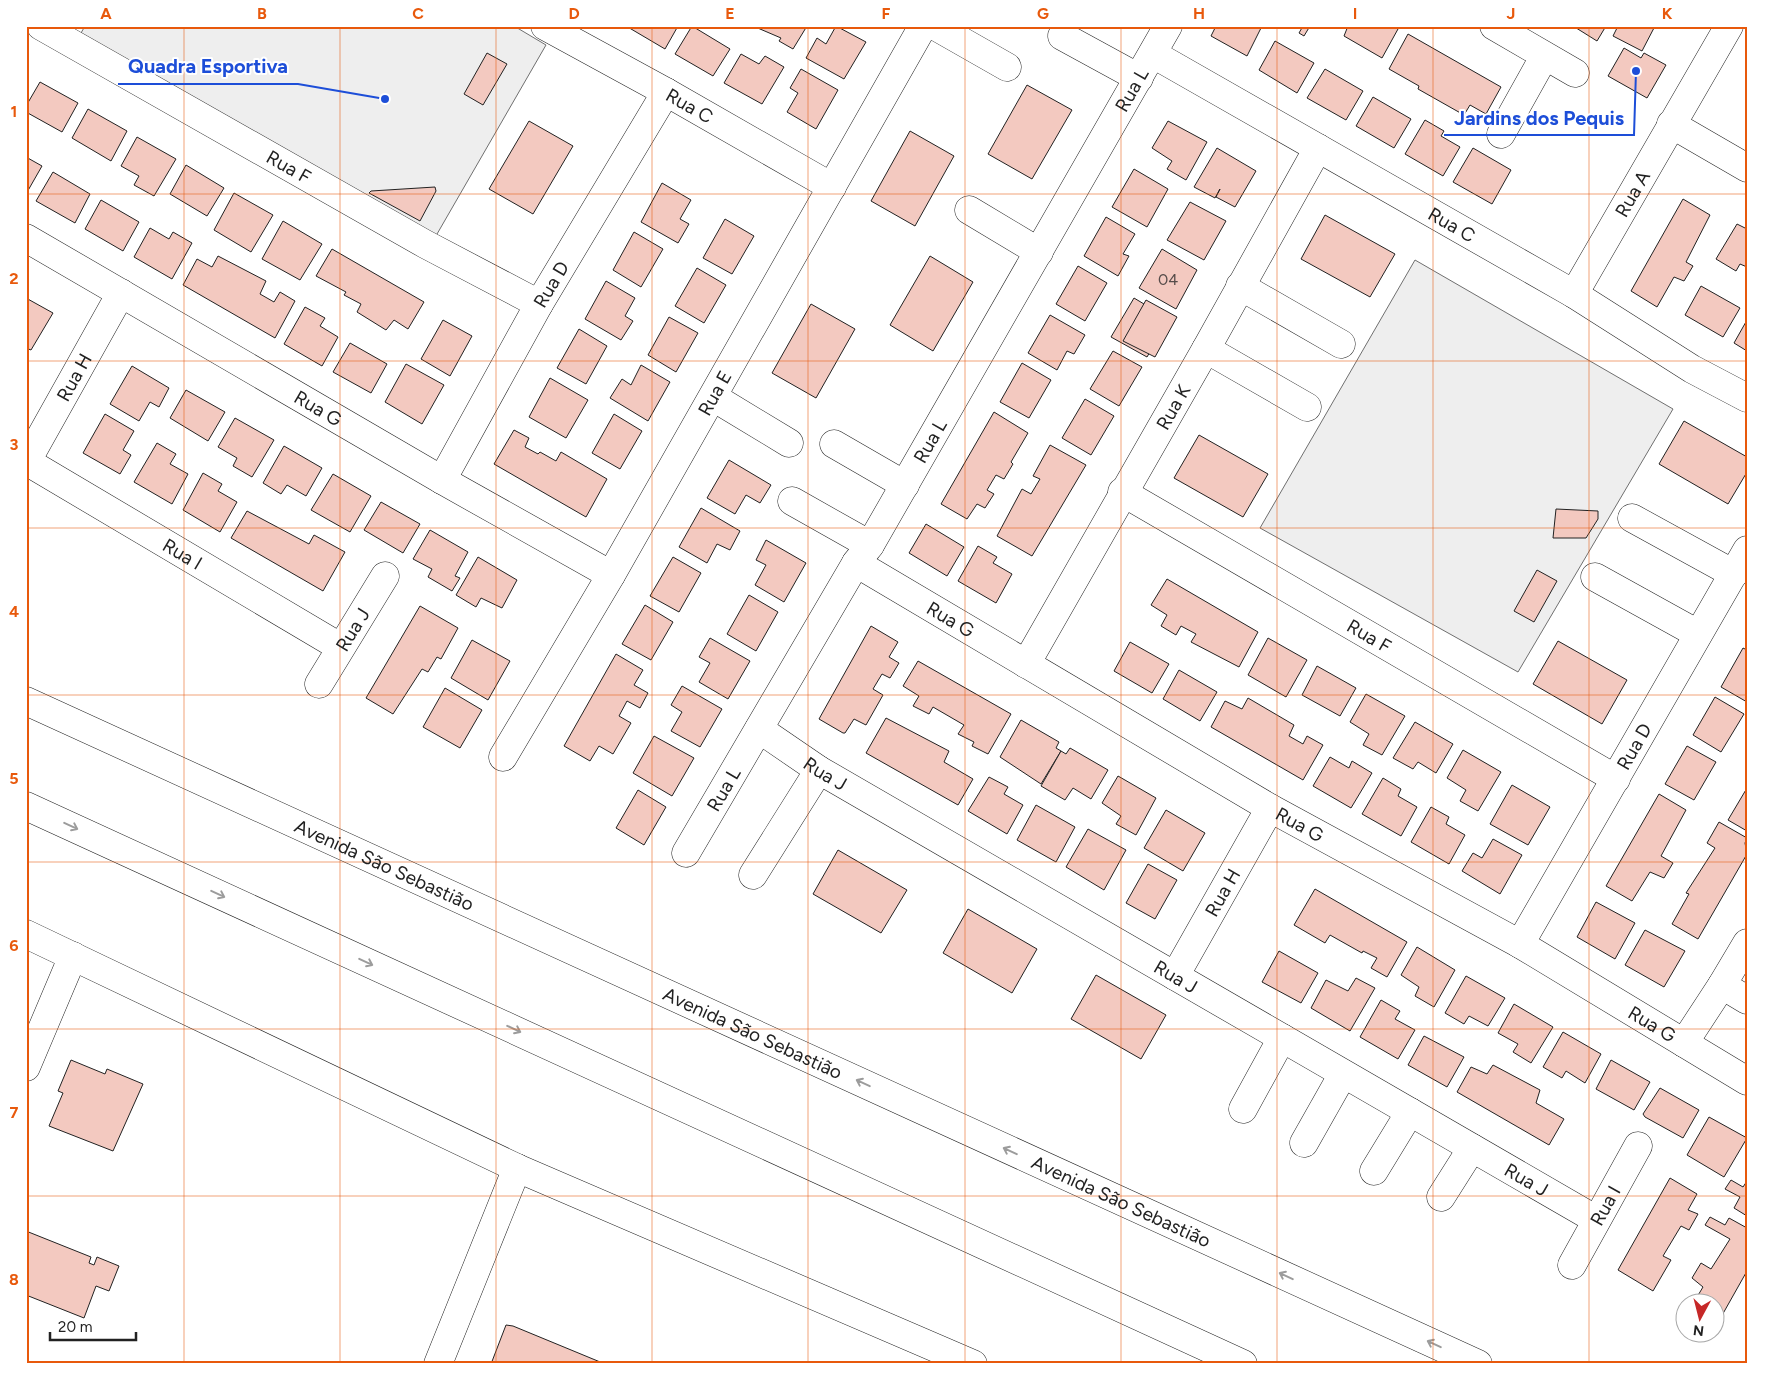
<svg xmlns="http://www.w3.org/2000/svg" width="1773" height="1390" font-family="Figtree,sans-serif">
<style>
.green{fill:#eee;stroke:#6f6f6f}
.building{fill:#f3c9c0;stroke:#222}
.lines{fill:none;stroke-linecap:round;stroke-linejoin:round}
.minor-casing{stroke:#222;stroke-width:29}
.major-casing{stroke:#222;stroke-width:29}
.minor{stroke:#fff;stroke-width:28}
.major{stroke:#fff;stroke-width:28}
.oneway{stroke:#9c9c9c}
.grid{fill:none;stroke:#e8590c;stroke-width:1;stroke-opacity:0.55}
.labels{text-anchor:middle;stroke-width:4;stroke-linejoin:round;paint-order:stroke}
.number-label{font-size:16px;fill:#564c4a}
.street-label{font-size:19px;fill:#222;stroke:#fff}
.leader{fill:none;stroke:#1d4ed8;stroke-width:2}
.callout-dot{fill:#1d4ed8;stroke:#fff;stroke-width:2}
.callout-label{font-size:20px;text-anchor:middle;font-weight:bold;fill:#1d4ed8;stroke:#fff;stroke-width:4;stroke-linejoin:round;paint-order:stroke}
.neatline{fill:none;stroke:#e8590c;stroke-width:2}
.grid-label{font-size:16px;text-anchor:middle;font-weight:bold;fill:#e8590c}
</style>
<rect width="100%" height="100%" fill="#fff"/>
<g class="green">
<polygon points="85,26 514,26 546,45 433,241 81,33"/>
<polygon points="1415,260 1673,409 1518,672 1260,528"/>
</g>
<g class="building">
<polygon points="626,26 678,26 665,49"/>
<polygon points="692,26 730,49 713,76 675,54"/>
<polygon points="753,26 807,26 793,49 779,41 781,38"/>
<polygon points="836,26 866,42 844,79 806,58 817,38 826,44"/>
<polygon points="1216,26 1262,26 1247,56 1211,36"/>
<polygon points="1303,26 1310,26 1304,36 1299,33"/>
<polygon points="1348,26 1394,26 1398,29 1382,58 1344,36"/>
<polygon points="1573,26 1606,26 1597,41"/>
<polygon points="1618,26 1655,26 1642,51 1613,36"/>
<polygon points="1408,34 1501,87 1486,114 1470,105 1464,115 1418,89 1419,86 1389,69"/>
<polygon points="1275,41 1314,63 1297,93 1259,70"/>
<polygon points="1624,48 1641,58 1644,53 1666,65 1647,98 1608,76"/>
<polygon points="487,53 507,64 483,105 464,94"/>
<polygon points="741,54 759,64 765,56 784,67 762,104 724,83"/>
<polygon points="801,69 838,90 816,129 787,112 798,93 790,88"/>
<polygon points="1325,69 1363,91 1346,120 1307,98"/>
<polygon points="40,82 78,103 62,132 26,112 26,106"/>
<polygon points="1027,85 1072,110 1032,179 988,154"/>
<polygon points="1373,97 1411,119 1394,148 1356,126"/>
<polygon points="88,109 127,131 111,161 72,138"/>
<polygon points="1425,120 1444,131 1441,136 1460,147 1443,176 1405,154"/>
<polygon points="529,121 573,146 533,214 489,189"/>
<polygon points="1168,121 1207,142 1186,180 1167,169 1172,161 1152,148"/>
<polygon points="910,131 954,156 915,226 871,201"/>
<polygon points="137,137 176,159 154,196 134,185 139,176 121,166"/>
<polygon points="1217,148 1256,171 1235,207 1216,197 1220,189 1215,198 1194,187"/>
<polygon points="1473,148 1511,170 1492,204 1453,182"/>
<polygon points="26,157 42,166 26,194"/>
<polygon points="186,165 224,188 207,216 170,194"/>
<polygon points="1134,169 1168,189 1147,227 1112,207"/>
<polygon points="53,172 90,194 75,223 36,201"/>
<polygon points="662,183 691,200 680,219 689,224 678,243 641,222"/>
<polygon points="435,187 436,191 420,221 369,193 371,191"/>
<polygon points="234,193 273,215 251,252 214,230"/>
<polygon points="1683,199 1710,215 1686,262 1693,266 1684,281 1674,277 1657,307 1631,291"/>
<polygon points="101,200 139,222 123,251 85,229"/>
<polygon points="1190,202 1226,221 1204,260 1167,240"/>
<polygon points="1325,215 1395,254 1370,297 1301,259"/>
<polygon points="1106,217 1135,234 1123,254 1129,256 1118,276 1084,256"/>
<polygon points="725,219 754,236 732,274 703,258"/>
<polygon points="283,221 322,244 300,280 262,259"/>
<polygon points="1737,224 1747,229 1747,267 1740,264 1736,271 1716,259"/>
<polygon points="150,228 169,239 173,232 192,243 172,279 134,257"/>
<polygon points="634,232 663,249 641,287 613,270"/>
<polygon points="332,249 424,302 408,329 394,320 386,330 357,312 361,304 344,295 346,292 316,276"/>
<polygon points="1162,249 1197,270 1176,309 1139,288"/>
<polygon points="218,256 266,281 260,294 274,302 280,292 295,301 275,338 183,285 197,259 212,267"/>
<polygon points="930,256 973,282 933,351 890,325"/>
<polygon points="1078,266 1107,283 1085,321 1056,304"/>
<polygon points="697,268 726,285 704,323 675,306"/>
<polygon points="606,281 635,298 625,316 633,321 621,340 585,319"/>
<polygon points="1701,286 1740,308 1723,337 1685,315"/>
<polygon points="26,298 53,313 31,350 26,348"/>
<polygon points="1134,298 1169,319 1147,357 1111,337"/>
<polygon points="1146,300 1177,317 1155,357 1123,341"/>
<polygon points="811,304 855,329 816,398 772,373"/>
<polygon points="305,307 325,318 320,326 338,337 322,366 284,344"/>
<polygon points="1050,315 1085,335 1074,354 1067,351 1057,370 1028,353"/>
<polygon points="669,317 698,333 676,372 648,355"/>
<polygon points="443,320 472,336 450,376 421,359"/>
<polygon points="1747,320 1747,351 1734,343"/>
<polygon points="579,329 607,346 586,384 557,368"/>
<polygon points="350,343 387,364 371,393 333,372"/>
<polygon points="1113,351 1142,367 1119,406 1090,389"/>
<polygon points="1022,363 1051,380 1029,418 1000,402"/>
<polygon points="406,364 444,385 422,424 385,402"/>
<polygon points="641,365 670,382 648,421 610,398 622,379 631,385"/>
<polygon points="132,366 169,388 159,407 150,402 139,421 110,404"/>
<polygon points="550,378 588,400 566,438 529,417"/>
<polygon points="186,390 225,412 208,441 170,418"/>
<polygon points="1085,399 1114,416 1091,455 1062,438"/>
<polygon points="994,412 1028,433 1011,462 1013,464 1004,479 996,475 987,490 994,494 985,508 977,504 967,519 941,504"/>
<polygon points="105,414 134,431 123,450 131,455 120,474 83,453"/>
<polygon points="614,414 642,431 620,469 592,453"/>
<polygon points="235,418 274,440 252,477 233,466 237,458 218,447"/>
<polygon points="1684,421 1747,457 1747,472 1728,504 1659,464"/>
<polygon points="514,430 529,438 525,447 538,454 540,452 556,461 561,452 607,479 586,517 494,464"/>
<polygon points="1199,435 1268,474 1243,517 1174,478"/>
<polygon points="157,443 176,454 170,464 188,474 172,504 134,482"/>
<polygon points="1050,445 1086,465 1032,556 997,536 1022,489 1031,494 1040,479 1033,476"/>
<polygon points="284,446 322,468 306,496 287,485 281,494 263,483"/>
<polygon points="729,460 771,485 760,503 746,495 735,514 707,498"/>
<polygon points="203,473 222,484 218,491 237,502 220,532 183,510"/>
<polygon points="333,474 371,496 350,532 311,510"/>
<polygon points="381,502 420,524 403,553 364,530"/>
<polygon points="701,508 740,531 730,550 717,544 707,563 679,547"/>
<polygon points="1556,509 1598,511 1598,519 1586,538 1553,538"/>
<polygon points="247,511 309,544 314,535 345,552 323,591 231,538"/>
<polygon points="926,524 964,547 947,576 909,553"/>
<polygon points="430,530 468,552 455,576 460,578 452,591 428,577 432,569 413,559"/>
<polygon points="766,540 806,563 784,602 755,585 766,565 756,560"/>
<polygon points="978,546 997,557 993,563 1012,574 996,603 958,581"/>
<polygon points="478,557 517,580 502,608 481,598 476,607 456,595"/>
<polygon points="673,557 701,573 679,612 650,596"/>
<polygon points="1537,570 1557,581 1534,622 1514,611"/>
<polygon points="1167,579 1258,632 1239,667 1191,642 1196,634 1181,626 1176,635 1161,626 1167,615 1151,605"/>
<polygon points="749,595 778,612 756,651 727,634"/>
<polygon points="645,605 673,622 651,660 622,644"/>
<polygon points="420,606 458,628 441,659 437,657 428,672 422,669 393,714 366,698"/>
<polygon points="871,626 898,642 889,657 899,663 890,678 882,674 873,689 883,695 866,725 854,719 845,733 843,733 819,719"/>
<polygon points="710,638 750,661 728,699 699,682 710,663 699,657"/>
<polygon points="1268,638 1307,660 1286,697 1248,675"/>
<polygon points="472,640 510,661 488,700 451,678"/>
<polygon points="1558,641 1627,680 1602,724 1533,684"/>
<polygon points="1130,642 1169,664 1152,693 1114,671"/>
<polygon points="1743,648 1747,650 1747,702 1721,687"/>
<polygon points="616,654 643,670 634,685 648,693 640,708 627,701 619,716 631,723 613,754 599,746 590,761 564,746"/>
<polygon points="918,661 1011,714 988,754 972,746 974,742 958,734 964,725 933,707 929,714 913,706 919,696 903,686"/>
<polygon points="1317,666 1356,688 1340,716 1302,695"/>
<polygon points="1179,670 1217,692 1200,721 1163,699"/>
<polygon points="682,686 722,709 700,747 671,731 682,712 671,705"/>
<polygon points="445,688 482,710 460,748 423,727"/>
<polygon points="1366,694 1405,716 1382,755 1363,745 1369,734 1350,722"/>
<polygon points="1715,697 1744,714 1721,752 1693,735"/>
<polygon points="1248,698 1294,725 1289,736 1303,744 1307,736 1323,745 1303,780 1211,727 1225,701 1242,709"/>
<polygon points="886,718 949,751 944,762 973,779 958,805 866,753"/>
<polygon points="1021,720 1059,742 1056,748 1061,751 1041,784 1000,757"/>
<polygon points="1415,722 1453,744 1436,773 1418,762 1413,769 1393,758"/>
<polygon points="654,736 694,758 672,796 633,773"/>
<polygon points="1687,746 1716,762 1694,800 1665,784"/>
<polygon points="1070,748 1108,770 1091,799 1073,788 1065,800 1041,786 1061,751 1066,754"/>
<polygon points="1463,750 1501,772 1478,811 1460,801 1466,790 1447,778"/>
<polygon points="1330,757 1349,768 1352,761 1372,773 1351,808 1313,786"/>
<polygon points="1118,776 1156,798 1136,835 1116,824 1121,816 1102,803"/>
<polygon points="989,777 1008,787 1004,794 1023,805 1007,834 968,811"/>
<polygon points="1383,778 1401,789 1398,796 1417,807 1401,836 1362,814"/>
<polygon points="1512,785 1550,807 1528,845 1490,824"/>
<polygon points="1747,788 1747,831 1728,820"/>
<polygon points="638,790 666,807 644,845 616,828"/>
<polygon points="1659,794 1686,810 1661,856 1673,863 1664,878 1650,872 1632,901 1606,886"/>
<polygon points="1036,805 1075,827 1056,862 1017,840"/>
<polygon points="1431,807 1449,817 1446,824 1465,835 1449,864 1411,842"/>
<polygon points="1166,810 1205,833 1183,871 1144,848"/>
<polygon points="1719,822 1747,838 1745,843 1747,854 1698,939 1672,924 1689,894 1686,893 1715,848 1707,843"/>
<polygon points="1088,829 1126,850 1104,890 1066,867"/>
<polygon points="1493,839 1522,855 1500,894 1462,871 1473,853 1482,858"/>
<polygon points="838,850 907,890 881,933 813,894"/>
<polygon points="1148,864 1177,880 1155,919 1126,903"/>
<polygon points="1315,889 1407,942 1387,977 1371,968 1377,958 1363,951 1362,953 1330,935 1325,943 1294,925"/>
<polygon points="1596,902 1635,923 1615,959 1577,937"/>
<polygon points="968,909 1037,949 1012,993 943,953"/>
<polygon points="1645,930 1685,951 1664,987 1625,965"/>
<polygon points="1417,947 1455,970 1434,1007 1415,996 1419,987 1401,975"/>
<polygon points="1279,951 1318,973 1301,1003 1262,982"/>
<polygon points="1096,975 1166,1015 1141,1059 1071,1019"/>
<polygon points="1466,976 1505,998 1488,1026 1469,1016 1464,1024 1445,1013"/>
<polygon points="1356,978 1375,988 1350,1031 1311,1008 1326,980 1348,991"/>
<polygon points="1381,1000 1400,1011 1395,1019 1415,1030 1398,1059 1360,1037"/>
<polygon points="1514,1004 1553,1027 1531,1063 1513,1052 1518,1044 1498,1033"/>
<polygon points="1563,1032 1601,1054 1585,1083 1566,1071 1562,1078 1543,1067"/>
<polygon points="1424,1036 1464,1057 1447,1087 1408,1065"/>
<polygon points="71,1060 105,1074 107,1069 143,1084 113,1151 49,1126 63,1093 58,1091"/>
<polygon points="1611,1060 1650,1082 1634,1110 1596,1089"/>
<polygon points="1493,1065 1540,1090 1536,1103 1564,1119 1549,1145 1457,1092 1471,1067 1487,1074"/>
<polygon points="1660,1088 1699,1110 1683,1138 1645,1117 1643,1114"/>
<polygon points="1709,1117 1747,1138 1724,1177 1687,1155"/>
<polygon points="1670,1178 1697,1194 1688,1210 1698,1214 1689,1230 1681,1226 1663,1256 1671,1260 1653,1291 1618,1270"/>
<polygon points="1731,1180 1743,1187 1747,1181 1747,1216 1734,1208 1740,1197 1725,1189"/>
<polygon points="1710,1217 1725,1225 1729,1218 1747,1228 1747,1271 1716,1326 1716,1302 1694,1302 1703,1287 1692,1278 1701,1263 1711,1269 1730,1239 1705,1225"/>
<polygon points="26,1231 91,1257 89,1263 94,1265 97,1257 119,1266 109,1291 96,1286 84,1318 26,1295"/>
<polygon points="506,1325 513,1326 605,1364 491,1364"/>
</g>
<g class="lines">
<g class="minor-casing">
<g id="minor">
<path id="s1" d="M41 26 425 244 539 304"/>
<path id="s2" d="M545 26 666 92 832 187"/>
<polyline points="935,26 1007,67"/>
<polyline points="1494,26 1575,73"/>
<polyline points="1062,36 1139,78"/>
<path id="s3" d="M1153 54 1574 294 1692 369 1747 398"/>
<polyline points="1671,124 1747,168"/>
<polyline points="1501,134 1544,57"/>
<polyline points="969,210 1039,252"/>
<path id="s4" d="M26 238 442 480 611 575"/>
<polyline points="1240,286 1341,344"/>
<path id="s5" d="M1574 294 1729 26"/>
<polyline points="1206,349 1307,407"/>
<polyline points="713,397 789,443"/>
<polyline points="834,444 905,485"/>
<path id="s6" d="M26 461 340 647"/>
<path id="s7" d="M27 461 121 293"/>
<path id="s8" d="M442 480 539 304 666 92"/>
<path id="s9" d="M1122 492 1616 779"/>
<polyline points="792,501 870,545"/>
<polyline points="1632,518 1734,574"/>
<path id="s10" d="M856 563 1270 808 1520 944 1747 1081"/>
<polyline points="1595,577 1698,634"/>
<path id="s11" d="M1026 664 1206 349 1318 148"/>
<path id="s12" d="M319 684 385 576"/>
<path id="s13" d="M759 729 819 770 1595 1219"/>
<path id="s14" d="M503 757 611 575 923 26"/>
<path id="s15" d="M686 853 856 563 870 545 1168 26"/>
<polyline points="753,875 819,770"/>
<polyline points="26,934 517,1168 973,1364"/>
<path id="s16" d="M1520 944 1747 550"/>
<path id="s17" d="M1175 976 1270 808"/>
<polyline points="1722,985 1747,1000"/>
<polyline points="1684,1043 1722,985 1747,943"/>
<polyline points="26,1067 73,956"/>
<polyline points="1243,1109 1282,1038"/>
<polyline points="1304,1143 1343,1074"/>
<polyline points="1374,1171 1410,1112"/>
<polyline points="1441,1197 1472,1148"/>
<path id="s18" d="M1572 1265 1638 1146"/>
<polyline points="438,1364 517,1168"/>
</g>
</g>
<g class="major-casing">
<g id="major">
<path id="s19" d="M26 701 1478 1364"/>
<polyline points="26,806 1243,1364"/>
</g>
</g>
<use href="#minor" class="minor"/>
<use href="#major" class="major"/>
</g>
<defs><path id="oneway-shaft" d="M-6 0H5M1.5-3L5.5 0L1.5 3" fill="none" stroke-width="1.6" stroke-linecap="round" stroke-linejoin="round" transform="scale(1.25)"/></defs>
<g class="oneway">
<use href="#oneway-shaft" transform="translate(71 826) rotate(25)"/>
<use href="#oneway-shaft" transform="translate(218 894) rotate(25)"/>
<use href="#oneway-shaft" transform="translate(366 962) rotate(25)"/>
<use href="#oneway-shaft" transform="translate(514 1029) rotate(25)"/>
<use href="#oneway-shaft" transform="translate(863 1083) rotate(-155)"/>
<use href="#oneway-shaft" transform="translate(1010 1151) rotate(-155)"/>
<use href="#oneway-shaft" transform="translate(1286 1276) rotate(-155)"/>
<use href="#oneway-shaft" transform="translate(1434 1344) rotate(-155)"/>
</g>
<path class="grid" d="M184 26V1364M340 26V1364M496 26V1364M652 26V1364M808 26V1364M965 26V1364M1121 26V1364M1277 26V1364M1433 26V1364M1589 26V1364M26 194H1747M26 361H1747M26 528H1747M26 695H1747M26 862H1747M26 1029H1747M26 1196H1747"/>
<g class="labels">
<g class="number-label">
<text x="1168" y="285">04</text>
</g>
<g class="street-label">
<text dy="7" stroke="none"><textPath href="#s15" startOffset="884">Rua L</textPath></text>
<text dy="7" stroke="none"><textPath href="#s2" startOffset="165">Rua C</textPath></text>
<text dy="7" stroke="none"><textPath href="#s1" startOffset="285">Rua F</textPath></text>
<text dy="7" stroke="none"><textPath href="#s5" startOffset="116">Rua A</textPath></text>
<text dy="7" stroke="none"><textPath href="#s3" startOffset="344">Rua C</textPath></text>
<text dy="7" stroke="none"><textPath href="#s8" startOffset="224">Rua D</textPath></text>
<text dy="7" stroke="none"><textPath href="#s7" startOffset="96">Rua H</textPath></text>
<text dy="7" stroke="none"><textPath href="#s14" startOffset="421">Rua E</textPath></text>
<text dy="7" stroke="none"><textPath href="#s11" startOffset="296">Rua K</textPath></text>
<text dy="7" stroke="none"><textPath href="#s4" startOffset="338">Rua G</textPath></text>
<text dy="7" stroke="none"><textPath href="#s15" startOffset="479">Rua L</textPath></text>
<text dy="7" stroke="none"><textPath href="#s6" startOffset="182">Rua I</textPath></text>
<text dy="7" stroke="none"><textPath href="#s10" startOffset="110">Rua G</textPath></text>
<text dy="7" stroke="none"><textPath href="#s12" startOffset="64">Rua J</textPath></text>
<text dy="7" stroke="none"><textPath href="#s9" startOffset="286">Rua F</textPath></text>
<text dy="7" stroke="none"><textPath href="#s16" startOffset="228">Rua D</textPath></text>
<text dy="7" stroke="none"><textPath href="#s13" startOffset="80">Rua J</textPath></text>
<text dy="7" stroke="none"><textPath href="#s15" startOffset="74">Rua L</textPath></text>
<text dy="7" stroke="none"><textPath href="#s10" startOffset="515">Rua G</textPath></text>
<text dy="7" stroke="none"><textPath href="#s19" startOffset="394">Avenida São Sebastião</textPath></text>
<text dy="7" stroke="none"><textPath href="#s17" startOffset="96">Rua H</textPath></text>
<text dy="7" stroke="none"><textPath href="#s13" startOffset="485">Rua J</textPath></text>
<text dy="7" stroke="none"><textPath href="#s10" startOffset="920">Rua G</textPath></text>
<text dy="7" stroke="none"><textPath href="#s19" startOffset="799">Avenida São Sebastião</textPath></text>
<text dy="7" stroke="none"><textPath href="#s13" startOffset="890">Rua J</textPath></text>
<text dy="7" stroke="none"><textPath href="#s19" startOffset="1204">Avenida São Sebastião</textPath></text>
<text dy="7" stroke="none"><textPath href="#s18" startOffset="68">Rua I</textPath></text>
</g>
</g>
<path class="leader" d="M385 99L298 84H118M1636 71L1634 135H1444"/>
<g class="callout-dot">
<circle cx="385" cy="99" r="5"/>
<circle cx="1636" cy="71" r="5"/>
</g>
<g class="callout-label">
<text x="208" y="73">Quadra Esportiva</text>
<text x="1539" y="125">Jardins dos Pequis</text>
</g>
<rect width="1773" height="1390" fill="none" stroke="#ffffff" stroke-width="55"/>
<g transform="translate(1700 1318) rotate(187)"><circle r="24" fill="#ffffff" stroke="#a7a7a7"/>
<path d="M0-4L9 19L0 12L-9 19Z" fill="#c62828"/>
<text y="-8" font-size="14" font-weight="bold" text-anchor="middle" fill="#222222">N</text>
</g>
<path d="M50 1332v8h86v-8" fill="none" stroke="#222222" stroke-width="2.5"/>
<text x="58" y="1332" font-size="15" fill="#222222" stroke="#ffffff" stroke-width="4" paint-order="stroke">20 m</text>
<rect x="28" y="28" width="1718" height="1334" class="neatline"/>
<g class="grid-label">
<text x="106" y="19">A</text>
<text x="262" y="19">B</text>
<text x="418" y="19">C</text>
<text x="574" y="19">D</text>
<text x="730" y="19">E</text>
<text x="886" y="19">F</text>
<text x="1043" y="19">G</text>
<text x="1199" y="19">H</text>
<text x="1355" y="19">I</text>
<text x="1511" y="19">J</text>
<text x="1667" y="19">K</text>
<text x="14" y="117">1</text>
<text x="14" y="284">2</text>
<text x="14" y="450">3</text>
<text x="14" y="617">4</text>
<text x="14" y="784">5</text>
<text x="14" y="951">6</text>
<text x="14" y="1118">7</text>
<text x="14" y="1285">8</text>
</g>
</svg>
